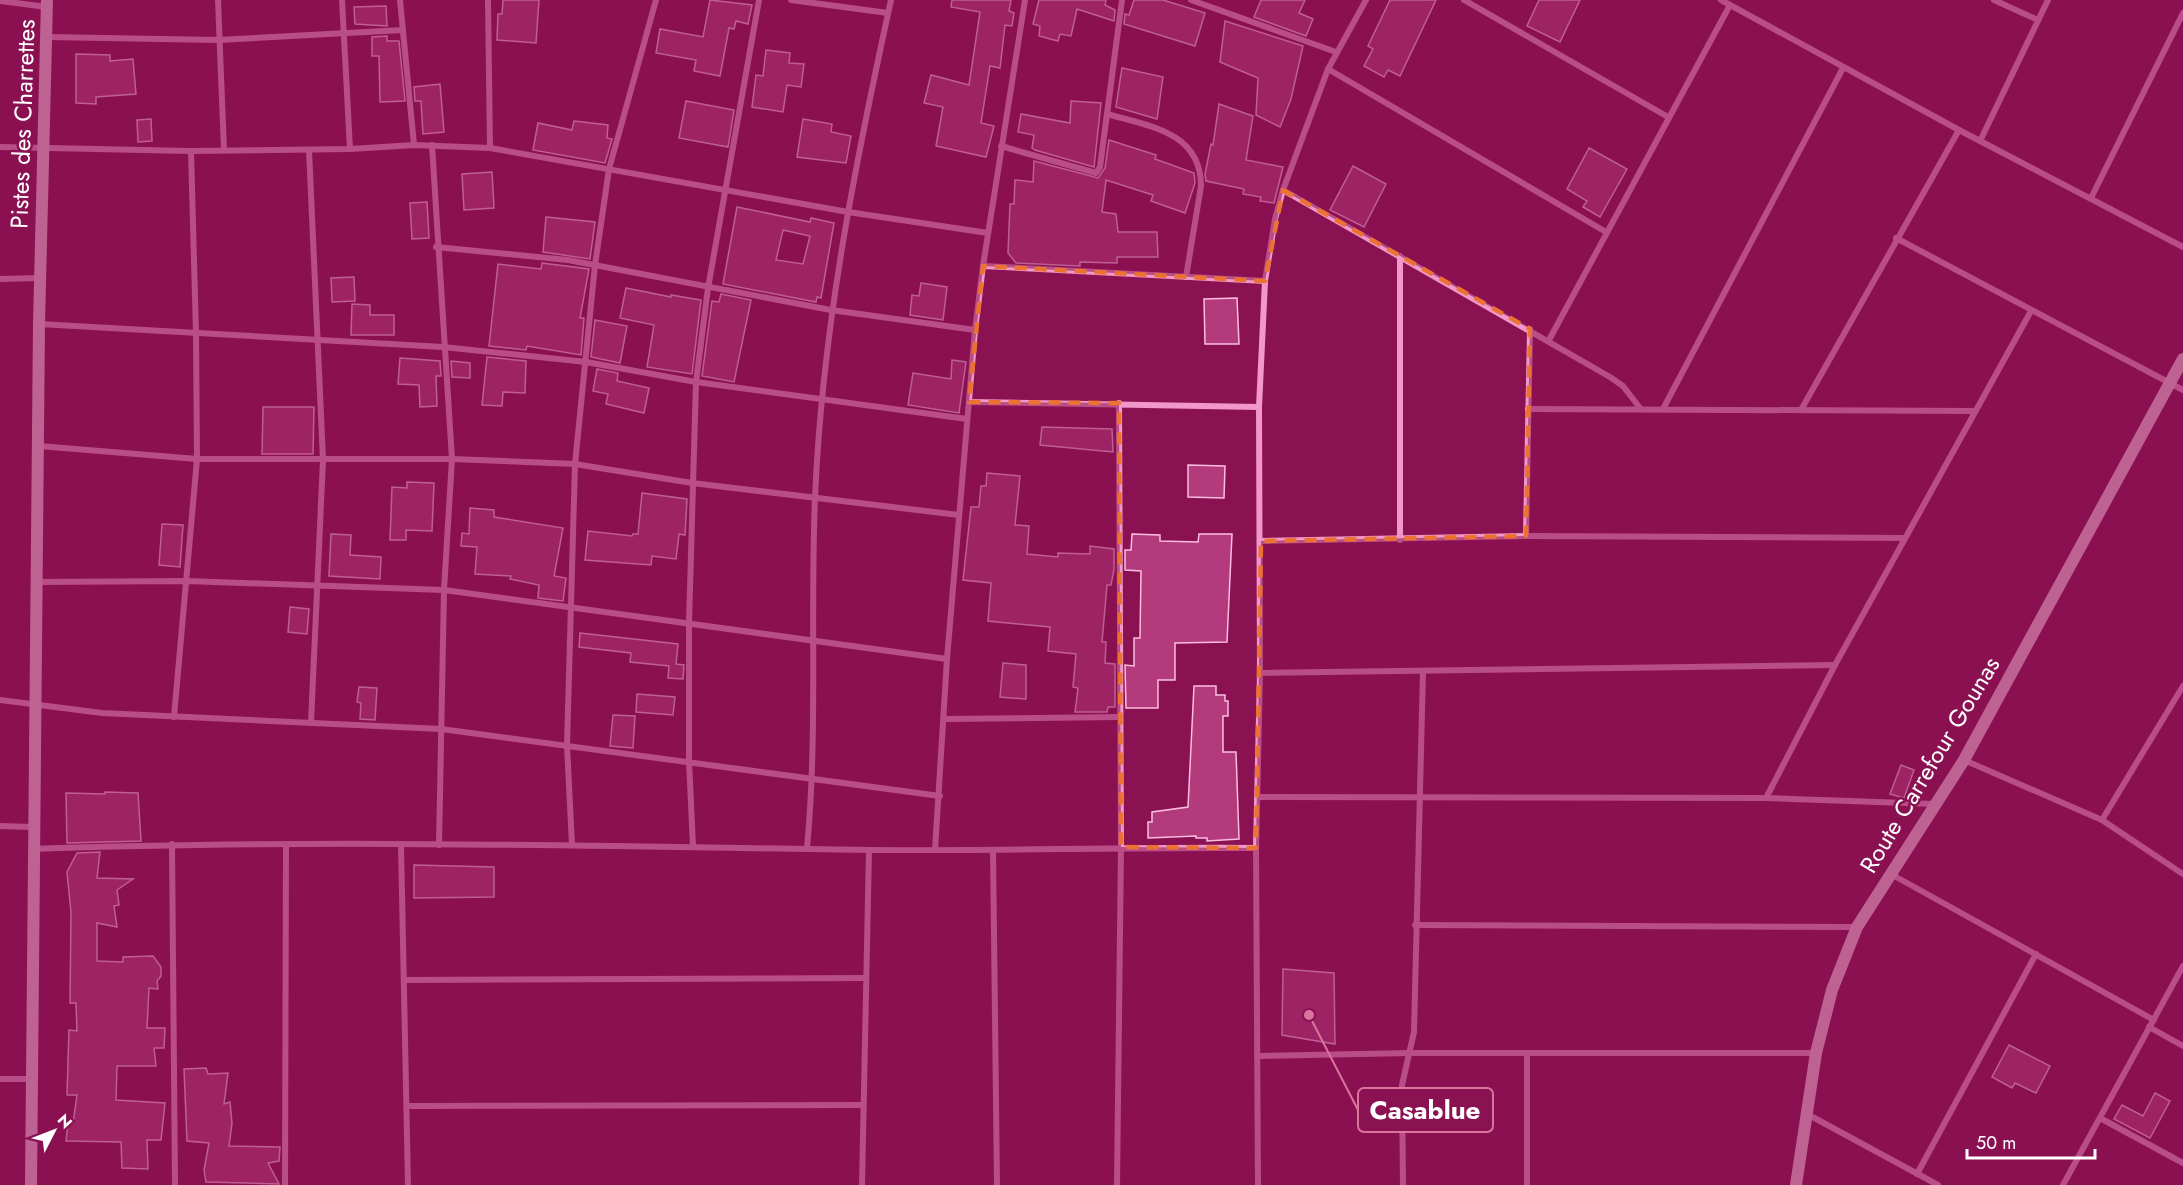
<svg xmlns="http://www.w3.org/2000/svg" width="2183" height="1185" font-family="Jost,sans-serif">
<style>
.building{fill:#b33a7c;stroke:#fcbee0;stroke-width:1.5;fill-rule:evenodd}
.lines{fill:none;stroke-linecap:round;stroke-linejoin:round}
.minor{stroke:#f197c9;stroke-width:6}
.secondary{stroke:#fcc5e2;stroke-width:12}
.marked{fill:none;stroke:#eb7230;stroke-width:4.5;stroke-dasharray:12 8;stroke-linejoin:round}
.labels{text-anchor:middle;stroke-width:5;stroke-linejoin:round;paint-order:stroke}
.street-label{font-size:24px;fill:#fff;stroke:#8a1152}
.leader{fill:none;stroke:#da749d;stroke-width:2}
.callout-dot{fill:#da749d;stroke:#8a1152;stroke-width:2}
.callout{fill:#8a1152;stroke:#da749d;stroke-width:2}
.callout-label{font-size:26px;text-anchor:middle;font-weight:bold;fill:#fff}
</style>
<rect width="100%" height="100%" fill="#8a1152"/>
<g class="building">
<polygon points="503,0 539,0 536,43 497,40 498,14 502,14"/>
<polygon points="710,0 752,5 748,24 736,21 734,29 729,28 720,76 694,71 696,60 656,53 660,29 703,37"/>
<polygon points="952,0 1011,0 1009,11 1014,13 1012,26 1005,25 1000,68 990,66 981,123 994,126 986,157 936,146 943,107 924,103 931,75 969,85 980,12 951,7"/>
<polygon points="1039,0 1106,0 1105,5 1115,10 1114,21 1077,9 1071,36 1060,34 1058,41 1039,36 1040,26 1033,24"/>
<polygon points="1134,0 1163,0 1205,13 1195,46 1124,24 1125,14 1129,15"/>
<polygon points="1261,0 1305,0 1299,13 1313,19 1306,36 1254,17"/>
<polygon points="1390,0 1436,0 1400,76 1388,70 1384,77 1364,66 1373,49 1368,46"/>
<polygon points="1539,0 1580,0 1560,42 1527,26"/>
<polygon points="386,6 387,26 355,24 354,7"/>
<polygon points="1225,21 1303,46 1291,99 1280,127 1256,115 1258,78 1220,62"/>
<polygon points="387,36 387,41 399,41 405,101 380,102 379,56 372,56 372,37"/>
<polygon points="766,50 790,53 789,63 804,64 801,87 787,85 783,112 752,107 756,75 763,76"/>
<polygon points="76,54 110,55 110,61 133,59 136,94 96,97 96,104 76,103"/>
<polygon points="1122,68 1163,77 1157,119 1116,107"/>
<polygon points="440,84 444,132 423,134 421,101 415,101 414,87"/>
<polygon points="686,101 734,110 728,147 679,138"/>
<polygon points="1071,101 1101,103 1094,167 1035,150 1032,148 1034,135 1018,132 1021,114 1070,123"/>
<polygon points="1219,104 1253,116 1246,160 1283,167 1274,203 1260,201 1261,197 1243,194 1244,189 1206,181 1205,174 1211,144 1213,145"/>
<polygon points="151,119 152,141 138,142 137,120"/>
<polygon points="803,119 832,124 831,132 851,136 846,163 797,157"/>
<polygon points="574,121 608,125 607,138 612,139 605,163 533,150 538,123 572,130"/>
<polygon points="1109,140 1156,155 1155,159 1194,173 1195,183 1185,213 1151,201 1153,195 1106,180 1102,212 1116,214 1118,232 1157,232 1158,257 1117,257 1117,263 1080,262 1080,266 1016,263 1008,253 1010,204 1014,204 1015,180 1033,182 1034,161 1098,178 1105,168"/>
<polygon points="1589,148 1627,169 1600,217 1583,207 1587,201 1567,189"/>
<polygon points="1353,166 1386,184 1364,227 1330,210"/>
<polygon points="492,172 494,208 464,210 462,174"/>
<polygon points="427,202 429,238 412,239 410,203"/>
<path d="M737 207 810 222 811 218 834 223 821 298 817 297 816 302 723 284ZM783 230 810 236 803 264 776 260Z"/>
<polygon points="546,217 595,222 590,259 543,252"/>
<polygon points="542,263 589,269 580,318 584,318 581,355 527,346 526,350 489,346 498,264 541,269"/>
<polygon points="354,277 355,301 332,302 331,278"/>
<polygon points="921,283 947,287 943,320 910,315 912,295 919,296"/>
<polygon points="626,288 671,297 671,295 701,300 692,374 647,367 654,325 620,318"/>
<polygon points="721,294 751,300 734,382 702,376 712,301 719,302"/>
<polygon points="1237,298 1239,344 1205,344 1204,299"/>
<polygon points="352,304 370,305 370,315 394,315 394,335 351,335"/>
<polygon points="595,320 627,326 620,363 591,357"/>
<polygon points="487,357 526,361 525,393 503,392 502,406 482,405"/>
<polygon points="400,358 440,361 441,376 436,376 437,406 420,407 419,385 398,384"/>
<polygon points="952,360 966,362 959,413 908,405 913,373 951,379"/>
<polygon points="451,361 470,363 470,378 452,377"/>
<polygon points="597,369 618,373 617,381 649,388 644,413 606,404 608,394 593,391"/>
<polygon points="263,407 314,407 313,454 262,454"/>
<polygon points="1042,427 1112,429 1113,452 1040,445"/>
<polygon points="1188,465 1225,466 1224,498 1188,497"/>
<polygon points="987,473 1020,476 1015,525 1029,526 1027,554 1058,557 1058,553 1090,554 1090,546 1114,549 1114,570 1111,585 1107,585 1102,642 1106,642 1105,663 1115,664 1115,707 1108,707 1107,712 1075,712 1078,688 1073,687 1076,654 1048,651 1050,627 988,621 991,583 963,580 971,507 979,507 981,486 986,486"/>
<polygon points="407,482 434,483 432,531 406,530 406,540 390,540 392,487 407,488"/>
<polygon points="642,493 687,499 685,535 679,534 676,559 652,556 651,565 585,560 588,531 632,536 633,534 638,534"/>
<polygon points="470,508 494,510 494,517 563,528 554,576 566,578 563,601 538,598 539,585 510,579 511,576 475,574 477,547 461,546 462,533 469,534"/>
<polygon points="162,524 183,525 180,567 159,565"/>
<polygon points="331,534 351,535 350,555 381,557 380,579 329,576"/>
<polygon points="1132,534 1160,535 1160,541 1198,542 1199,534 1232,534 1227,642 1175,643 1175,680 1158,680 1158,708 1126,708 1125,665 1134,666 1134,638 1140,638 1141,571 1125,570 1125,550 1131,550"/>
<polygon points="290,607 309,609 307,634 288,632"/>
<polygon points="580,633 678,644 676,664 684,665 683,679 668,678 669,666 630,662 631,653 579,647"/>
<polygon points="1003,663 1026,665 1026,699 1000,697"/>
<polygon points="1194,686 1216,686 1216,695 1225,695 1225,701 1228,701 1228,716 1223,716 1223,752 1236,752 1239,839 1207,841 1207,838 1196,838 1196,836 1148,838 1148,822 1152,822 1152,812 1188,807"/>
<polygon points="359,687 377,688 375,720 360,719 361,703 357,702"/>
<polygon points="637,694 675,697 673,715 636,712"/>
<polygon points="613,715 635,716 633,748 610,746"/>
<polygon points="1901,765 1914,770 1904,798 1890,794"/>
<polygon points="105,792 138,793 141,841 67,843 66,793 105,794"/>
<polygon points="100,852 97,878 133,879 117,890 119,905 114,906 117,927 97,923 97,961 123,962 123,957 153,956 161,967 161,976 157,981 158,989 149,988 147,1028 165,1028 164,1048 154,1048 156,1066 117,1066 116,1100 165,1103 161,1140 147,1140 148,1169 122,1168 121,1142 66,1141 68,1123 73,1123 77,1095 67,1095 69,1030 77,1031 76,1003 70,1003 71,912 67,872 77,853"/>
<polygon points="414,865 494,867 494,897 414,898"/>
<polygon points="1283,969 1334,973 1335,1044 1282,1035"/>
<polygon points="2009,1045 2050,1066 2036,1093 2015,1083 2012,1088 1992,1077"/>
<polygon points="206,1068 208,1074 228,1073 224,1104 230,1102 232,1123 229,1146 280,1147 279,1161 268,1163 279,1184 206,1182 204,1170 209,1143 187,1141 184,1069"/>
<polygon points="2155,1093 2170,1101 2150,1138 2114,1119 2122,1105 2143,1116"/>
</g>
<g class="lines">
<g class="minor">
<polyline points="218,0 224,150"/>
<polyline points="342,0 350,149"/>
<polyline points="400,0 414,145"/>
<polyline points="488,0 490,148"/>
<polyline points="791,0 888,13"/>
<polyline points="1191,0 1336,52"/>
<polyline points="1464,0 1668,117"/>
<polyline points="1721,0 1959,130 2183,247"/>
<polyline points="1994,0 2038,20"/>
<polyline points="0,1 47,7"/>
<polyline points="46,37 219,40 403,30"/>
<polyline points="1328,69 1606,232"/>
<path d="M1107 114C1149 126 1201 132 1201 186L1186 277"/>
<polyline points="1980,141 2048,0"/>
<polyline points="432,145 452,459 444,590 439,845"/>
<polyline points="1001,146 1096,173 1100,167 1122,0"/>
<polyline points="0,147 191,151 350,149 414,145 490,148 848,212 988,233"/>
<polyline points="309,150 323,460 311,723"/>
<polyline points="1283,190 1610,377 1623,386 1640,408"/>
<polyline points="2091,198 2183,13"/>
<polyline points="1896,238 2183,390"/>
<polyline points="436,247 568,260 831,310 975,330"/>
<polyline points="983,266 1265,281"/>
<polyline points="0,279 39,278"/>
<polyline points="39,324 443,347 586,362 696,382 967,419"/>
<polyline points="1549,340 1730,5"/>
<polyline points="969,402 1259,407"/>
<polyline points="1528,409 1975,411"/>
<polyline points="1663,409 1843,68"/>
<polyline points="1801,410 1959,130"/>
<polyline points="39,446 197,459 452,459 575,464 692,483 959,515"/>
<polyline points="1526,536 1530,329"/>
<polyline points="1400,540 1400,256"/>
<polyline points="1261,541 1526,536 1905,538"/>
<polyline points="37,582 187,581 444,590 947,659"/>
<polyline points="1260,673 1835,665"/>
<polyline points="0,700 102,713 441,729 940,796"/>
<polyline points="174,717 197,459 196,333 191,151"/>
<polyline points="944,719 1119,717"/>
<polyline points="1964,760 2102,820 2183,874"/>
<polyline points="1257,797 1766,798 1934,804"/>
<polyline points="1766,798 1835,665 2031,311"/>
<polyline points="2102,820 2183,686"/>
<polyline points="0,826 33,827"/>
<polyline points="172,844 175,1185"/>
<polyline points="401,845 408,1185"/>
<polyline points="572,845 567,745 575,464 595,265 609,169 656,0"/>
<polyline points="693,846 689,761 689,623 696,382 708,288 759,0"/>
<path d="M807 848C818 732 810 615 815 498 822 330 855 164 891 0"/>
<path d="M33 849C311 839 590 846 869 850 998 851 1127 847 1256 848"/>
<polyline points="935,850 947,659 975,330 983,266 1025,0"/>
<polyline points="993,850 997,1185"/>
<polyline points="1889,873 2154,1020"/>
<polyline points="1415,925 1857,927"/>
<polyline points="404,980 865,978"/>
<polyline points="2149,1027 2183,1046"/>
<polyline points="1527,1053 1527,1185"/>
<polyline points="1257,1056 1411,1053 1816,1053"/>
<polyline points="0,1079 31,1079"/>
<polyline points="408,1106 863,1105"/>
<polyline points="1807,1114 1938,1185"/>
<polyline points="2100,1118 2183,1163"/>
<polyline points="1917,1174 2036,954"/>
<polyline points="285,1185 286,845"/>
<polyline points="862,1185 869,850"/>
<polyline points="1117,1185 1121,847 1119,403"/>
<polyline points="1258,1185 1256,848 1260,673 1259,407 1265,281 1275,219 1283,190 1328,69 1366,0"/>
<polyline points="1403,1185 1402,1085 1414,1032 1423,671"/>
<polyline points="2063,1185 2183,966"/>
</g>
<g class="secondary">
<polyline points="31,1185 39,324 47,0"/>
<polyline points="1796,1185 1816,1053 1832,990 1857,927 1964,760 2183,359"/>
</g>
</g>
<path d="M0 0H2183V1185H0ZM1283 190 1530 329 1526 536 1261 541 1256 848 1121 847 1119 403 969 402 983 266 1265 281Z" fill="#8a1152" fill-opacity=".55" fill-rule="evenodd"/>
<path class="marked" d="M1283 190 1530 329 1526 536 1261 541 1256 848 1121 847 1119 403 969 402 983 266 1265 281Z"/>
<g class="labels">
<g class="street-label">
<text transform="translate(23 124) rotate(-88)" y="8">Pistes des Charrettes</text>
<text transform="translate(1930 765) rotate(-59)" y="8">Route Carrefour Gounas</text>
</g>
</g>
<path class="leader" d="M1309 1015L1358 1110"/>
<circle class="callout-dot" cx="1309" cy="1015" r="6"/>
<rect class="callout" x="1358" y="1088" width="135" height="44" rx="6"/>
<g class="callout-label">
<text x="1425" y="1119">Casablue</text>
</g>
<g transform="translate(54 1131) rotate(48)" stroke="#8a1152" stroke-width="4.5" paint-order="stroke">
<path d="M0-4.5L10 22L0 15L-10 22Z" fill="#ffffff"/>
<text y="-9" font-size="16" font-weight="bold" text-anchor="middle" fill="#ffffff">N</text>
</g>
<path d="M1967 1149v9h128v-9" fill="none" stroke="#ffffff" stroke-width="3"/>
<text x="1976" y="1149" font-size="18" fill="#ffffff" stroke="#8a1152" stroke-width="4.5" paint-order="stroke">50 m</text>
</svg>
